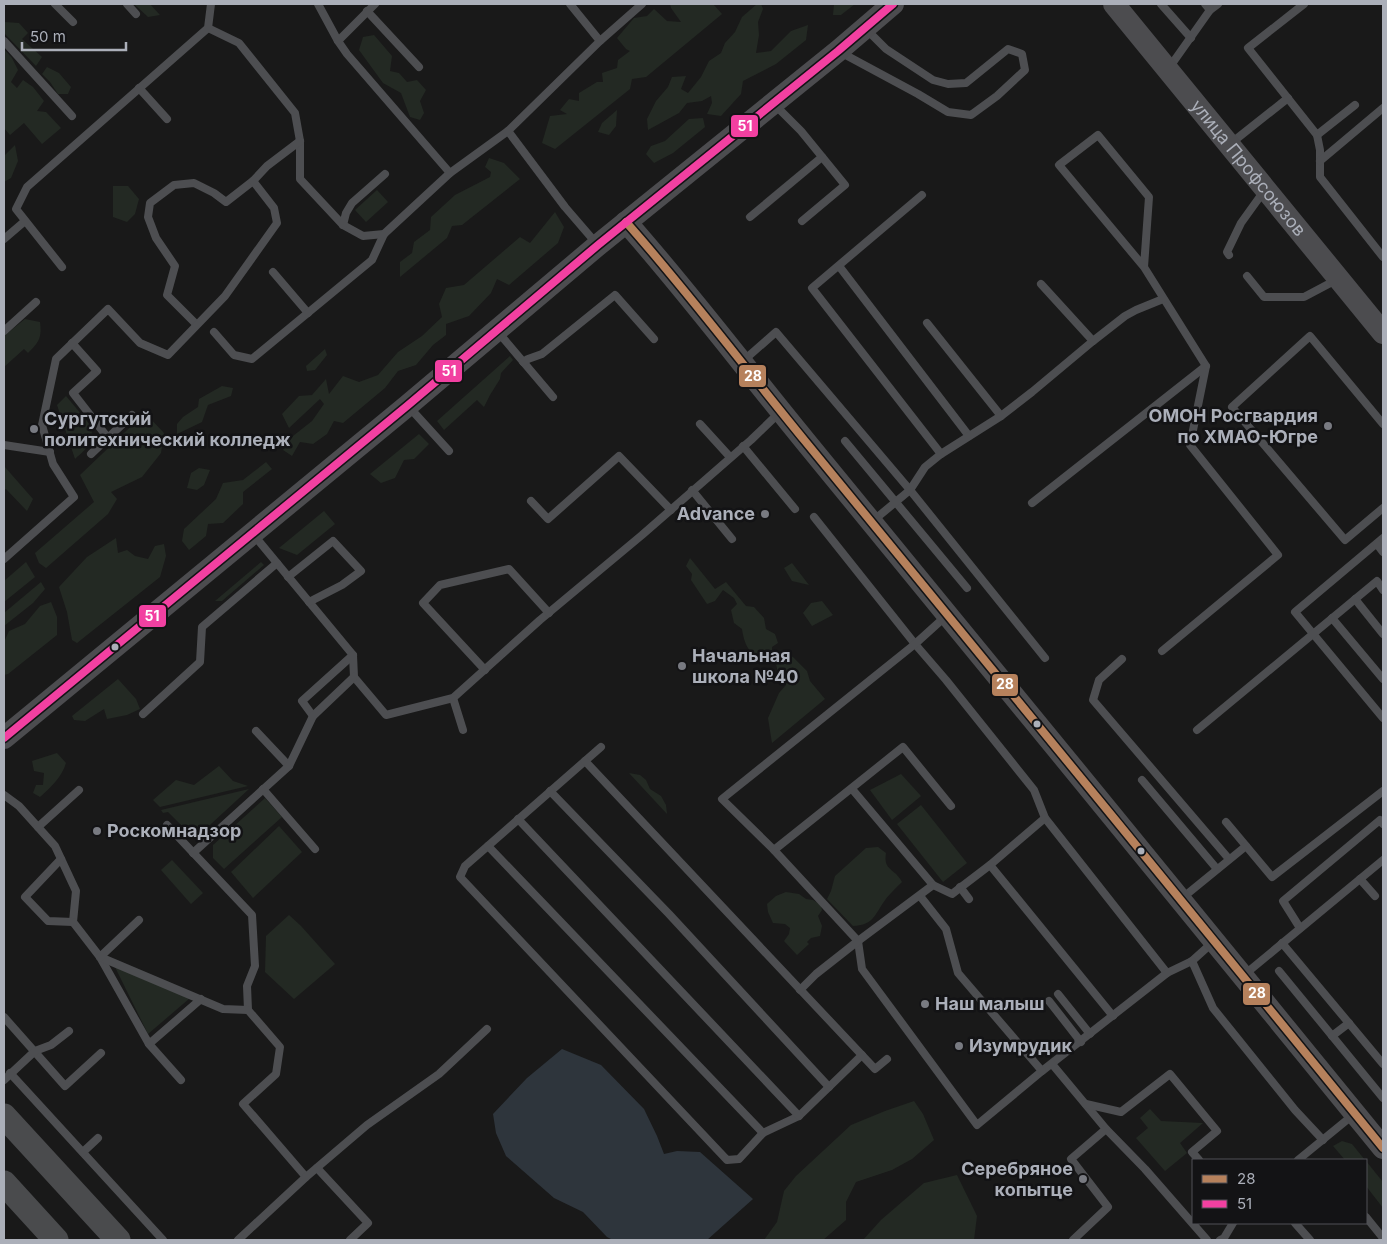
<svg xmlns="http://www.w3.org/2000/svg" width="1387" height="1244" font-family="Inter,sans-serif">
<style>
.green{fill:#232923}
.water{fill:#2e353c}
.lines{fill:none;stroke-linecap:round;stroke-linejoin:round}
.lane{stroke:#4d4e51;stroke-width:8}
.secondary{stroke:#4c4c4f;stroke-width:22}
.primary{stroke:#4a4b4d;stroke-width:25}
.bus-1-casing{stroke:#131315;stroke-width:11}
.bus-2-casing{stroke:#131315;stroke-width:11}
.bus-1{stroke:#b6815c;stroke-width:8}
.bus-2{stroke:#f240a1;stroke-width:8}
.poi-dot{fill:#787a81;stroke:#131315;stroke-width:2}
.bus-dot{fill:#abafb9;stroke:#131315;stroke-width:2}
.labels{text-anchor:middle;stroke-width:5;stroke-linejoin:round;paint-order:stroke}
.street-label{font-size:18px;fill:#abafb9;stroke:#131315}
.poi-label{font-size:18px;font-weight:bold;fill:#abafb9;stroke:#131315;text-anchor:start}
.line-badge{stroke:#131315;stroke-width:2}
.badge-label{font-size:14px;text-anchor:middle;font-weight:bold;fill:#fff}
</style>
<rect width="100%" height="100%" fill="#191919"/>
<g class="green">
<polygon points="134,4 150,4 160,15 148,17"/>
<polygon points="670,4 708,4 714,5 722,14 646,77 632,79 630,89 555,149 542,143 550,116 567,114 560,110 569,99 579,101 579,93 597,82 603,82 602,73 617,68 618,60 630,51 626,49 617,38 634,18 647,16 654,9 667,21 681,22 671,8"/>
<polygon points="757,4 761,4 763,9 758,22 759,35 756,53 771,51 791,31 808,25 806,40 776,64 743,81 741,94 721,116 707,114 712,103 711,96 702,101 687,103 679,113 648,130 647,119 656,101 668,87 672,77 686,76 681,89 688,93 701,77 709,61 721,53 725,43 735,32 742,17"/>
<polygon points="834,4 855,4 841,15 833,15"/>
<polygon points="5,22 19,23 28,33 22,39 42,57 36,66 4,33"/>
<polygon points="374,35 392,56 390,71 399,73 407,82 417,80 426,90 420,101 424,113 420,120 410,117 401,93 383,83 359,50 363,37"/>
<polygon points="4,49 12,58 18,70 11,82 17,88 23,80 33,87 44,101 37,111 46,112 61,128 42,144 24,123 10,135 4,128"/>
<polygon points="47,67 59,73 71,87 68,94 58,94 50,82 42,74"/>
<polygon points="617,110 616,126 609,135 598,132 602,123"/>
<polygon points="703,118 705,127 673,153 654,163 646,154 651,146 665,141 689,119"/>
<polygon points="15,145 18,161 11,178 4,182 4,156"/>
<polygon points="489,158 504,163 520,179 462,225 452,226 447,238 400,277 400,262 412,253 414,242 430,230 431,217 455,195 490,177 491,172 485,167"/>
<polygon points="113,186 128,186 139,199 135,214 127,222 113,217"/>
<polygon points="377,190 388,202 366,222 355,210"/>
<polygon points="555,212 564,227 558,243 509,285 497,279 491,293 469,316 446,324 446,335 433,345 416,365 398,371 385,388 343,423 334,421 327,434 313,444 300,442 292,456 283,450 293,436 312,421 324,404 320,399 289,428 282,414 299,396 312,395 326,379 329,394 343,376 359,382 378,375 398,352 422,336 442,317 439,304 446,288 464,285 520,237 530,243"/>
<path d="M25 319 40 322C42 338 39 342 28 353L24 349 4 367V336Z"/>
<polygon points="325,349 327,355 315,370 307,371 306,366"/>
<polygon points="510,356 513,360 501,373 500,379 490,395 484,407 477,400 444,430 437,421"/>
<polygon points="222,386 233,388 231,396 208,405 202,422 177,434 177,424 183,417 198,407 199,399"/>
<path d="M66 396 92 427C92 446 88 447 75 459L57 405Z"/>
<polygon points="145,413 164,433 161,453 142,477 111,492 117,499 108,514 46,568 39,563 35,553 94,502 80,475"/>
<polygon points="419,434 429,444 414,459 404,460 395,478 381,483 370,474"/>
<polygon points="266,462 272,469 243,492 243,504 223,523 208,524 206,536 189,550 182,541 184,529 216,499 223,483 243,480"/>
<polygon points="4,466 33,499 27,511 6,489 4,490"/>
<polygon points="199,468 210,470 204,485 197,490 187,488 191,473"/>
<polygon points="324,511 335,524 297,555 279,548"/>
<polygon points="116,538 118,553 127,550 135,556 148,559 155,546 164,544 166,556 160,577 77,643 72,640 67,612 59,587 87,557"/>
<path d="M690 558 715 589 726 582 746 606 754 607 764 618 766 629 775 634 778 643 772 647V652L784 650 794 658 807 671 810 681 825 699 772 743 768 718 779 693 786 685 778 673 776 664C754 654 746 655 742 629L734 623 731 610 737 604 734 598 723 590 715 601 707 604 691 580 692 574 686 566Z"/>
<polygon points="26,562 35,577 4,602 4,581"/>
<polygon points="261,562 264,565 222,601 215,601"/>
<polygon points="792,563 809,585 792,581 784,568"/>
<polygon points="41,582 45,589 33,603 4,626 4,613"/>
<polygon points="822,601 833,615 812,626 803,613 811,603"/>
<polygon points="51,602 57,617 57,635 8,674 4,675 4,642 9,631 25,624 40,606"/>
<polygon points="118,679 136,699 140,709 127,715 107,719 104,709 85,721 74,720 72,716"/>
<path d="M57 753 66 763C62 777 51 787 40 797L33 793 36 785H43L44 773 34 771 32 761Z"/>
<polygon points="219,766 233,781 248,786 160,807 153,800 176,780 194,785"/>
<polygon points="629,773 640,775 646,780 650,789 661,796 666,805 667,814"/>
<polygon points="901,774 921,796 892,820 870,790"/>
<polygon points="249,789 199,835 190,834 168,812 163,813 161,810"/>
<polygon points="265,798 282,817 224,869 213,858 213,845"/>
<polygon points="921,805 967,863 943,882 897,824"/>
<polygon points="279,826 302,852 253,898 231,872"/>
<path d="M878 847 886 853C883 871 895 868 902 882 895 889 888 895 883 903 874 917 872 925 853 926L827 899 831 891 835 876 866 848Z"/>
<polygon points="172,860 203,893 191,904 161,870"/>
<polygon points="786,892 799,894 806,899 813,900 821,905 822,910 818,916 822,926 820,936 811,938 807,942 809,944 797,955 784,941 789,934 790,928 785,924 773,923 768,912 767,904 776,896"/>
<polygon points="289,915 301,926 335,964 294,999 265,972 266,936"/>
<polygon points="115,967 190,998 148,1034"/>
<polygon points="914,1101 923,1114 934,1140 912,1159 892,1170 856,1182 846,1202 846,1220 823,1240 764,1240 777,1222 784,1191 796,1176 851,1125 885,1111"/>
<polygon points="1150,1109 1161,1121 1203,1123 1180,1143 1187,1153 1165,1171 1136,1138 1148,1128 1140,1118"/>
<polygon points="1342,1141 1352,1144 1365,1160 1345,1160 1333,1146"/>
<polygon points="1366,1161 1383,1182 1383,1208 1366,1186"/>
<polygon points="957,1175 977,1216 974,1240 863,1240 881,1220 924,1183"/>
</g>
<polygon class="water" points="562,1049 601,1065 644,1109 657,1136 664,1154 677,1151 700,1152 753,1199 707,1240 613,1240 607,1237 583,1212 554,1198 506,1156 496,1133 493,1114 527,1078"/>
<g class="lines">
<g class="lane">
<polyline points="55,4 73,22"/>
<polyline points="127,4 136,14"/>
<polyline points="318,4 338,41 347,54 450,173"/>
<polyline points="570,4 600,41"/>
<polyline points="1161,4 1191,38"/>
<polyline points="1304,4 1248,48 1317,135 1355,105"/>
<polyline points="1210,10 1218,4"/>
<polyline points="367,11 419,67"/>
<polyline points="208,28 239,43 295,113 300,141 300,179 343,225 363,236 384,234"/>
<polyline points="4,41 72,116"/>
<polyline points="338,41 375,4"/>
<polyline points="840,52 918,94 948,112 971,115 997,96 1025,70 1022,54 1008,49 966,83 948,84 933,80 886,49 866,29"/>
<polyline points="1169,68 1210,10 1205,4"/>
<polyline points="139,88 167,119"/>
<polyline points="775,105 801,131 845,185 802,221"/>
<polyline points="508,131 565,207 596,243"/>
<polyline points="1317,135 1320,150 1320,177 1383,257"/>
<polyline points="1230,144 1288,98"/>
<polyline points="1320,161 1383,108"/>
<polyline points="922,195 812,288 941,454"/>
<polyline points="750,217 822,157"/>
<polyline points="343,225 346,213 352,203 385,174"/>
<polyline points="4,239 25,221"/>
<polyline points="1229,255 1227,252 1241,223 1264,191"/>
<polyline points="839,266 969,436"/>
<polyline points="62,267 16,209 27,187 208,28 211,4"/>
<polyline points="1144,267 1059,165 1098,135 1149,197 1144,267 1206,366 1190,445 1278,555 1162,651"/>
<polyline points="273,272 308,313"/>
<polyline points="1247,276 1264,297 1304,297 1338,279"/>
<polyline points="1041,284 1093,341"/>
<polyline points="927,323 1001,416"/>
<polyline points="196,324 167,295 175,266 156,238 148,217 150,203 174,185 194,183 214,193 226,202 253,181"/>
<polyline points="4,331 36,302"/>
<polyline points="214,332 234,355 252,359 372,260 384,234 450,173 508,131 600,41 642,4"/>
<polyline points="498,332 553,397"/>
<polyline points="72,343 97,371 73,393 108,438"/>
<polyline points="743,361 776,332 910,490 1045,658"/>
<polyline points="523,362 528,359 542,354 615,295 654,339"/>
<polyline points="409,407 449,451"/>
<polyline points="700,424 730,457"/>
<polyline points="1383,424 1310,336 1232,407 1345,540 1383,508"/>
<polyline points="845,441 967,588"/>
<polyline points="4,445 50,452"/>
<polyline points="743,446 795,509"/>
<polyline points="91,454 132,415"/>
<polyline points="692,490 732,539"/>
<polyline points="531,501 548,519 619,456 671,510"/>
<polyline points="1032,503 1206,366"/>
<polyline points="814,517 915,644 946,680 1034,790 1045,818 1167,973"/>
<polyline points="874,520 910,490 925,467 941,454 1001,416 1032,392 1093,341 1125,316 1136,310 1163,299"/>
<polyline points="253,534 353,655 354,677 386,715 453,698 540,620 642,535 751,440 779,413"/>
<polyline points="1383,538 1295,612 1383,718"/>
<polyline points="1377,544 1383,552"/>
<polyline points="4,559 74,497 53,464 42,425 56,359 108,309 140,343 168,355 225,296 277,223 274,208 253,181 267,166 300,141"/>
<polyline points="288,577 333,541 361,571 342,585 309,602"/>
<polyline points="1355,599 1383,634"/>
<polyline points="946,616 915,644 722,799 774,850 858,941 862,969 977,1125 1042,1071 1167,973 1192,961 1212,943"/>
<polyline points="1332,618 1383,679"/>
<polyline points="1122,659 1099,680 1093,700 1229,859"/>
<polyline points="485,670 423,603 440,585 509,569 549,613"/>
<polyline points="453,698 463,730"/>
<polyline points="143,714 200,662 202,627 277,563"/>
<polyline points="313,716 302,701 353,655"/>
<polyline points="1197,730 1377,581 1383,590"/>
<polyline points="256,731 289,766"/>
<polyline points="601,747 465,866 460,877 727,1160 739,1159 763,1133 799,1116 862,1055"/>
<polyline points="585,761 875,1069 887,1059"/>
<polyline points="1142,780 1217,869"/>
<polyline points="263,789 315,849"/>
<polyline points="852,789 933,885"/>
<polyline points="550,791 669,914 829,1087"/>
<polyline points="4,795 19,806 55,846 76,891 73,922 100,957 149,1044 181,1080"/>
<polyline points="518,819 799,1116"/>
<polyline points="1226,822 1272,877 1383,791"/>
<polyline points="167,825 252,915 255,966 247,986 248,1010"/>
<polyline points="38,827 79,790"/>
<polyline points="488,846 763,1133"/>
<polyline points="774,850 903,747 951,806"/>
<polyline points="193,853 289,766 313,716 354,677"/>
<polyline points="61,859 25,897 48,921 73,922"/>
<polyline points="990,865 1113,1016"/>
<polyline points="1360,879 1375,896"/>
<polyline points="960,887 969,899"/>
<polyline points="920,896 946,929 958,973 1042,1071"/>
<polyline points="1181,899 1246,846"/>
<polyline points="1300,928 1283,901 1380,820 1383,824"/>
<polyline points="1282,943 1383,1064"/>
<polyline points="100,957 223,1009 248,1010 280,1047 276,1074 243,1104 306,1177"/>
<polyline points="100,957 139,920"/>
<polyline points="1192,961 1213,1008 1295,1110 1323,1140"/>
<polyline points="1279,971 1383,1098"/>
<polyline points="1244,975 1383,860"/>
<polyline points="800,990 816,974 858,941 933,885 952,894 990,865 1045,818"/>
<polyline points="1058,994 1090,1034"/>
<polyline points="1049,1001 1081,1042"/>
<polyline points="4,1017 65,1086 101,1053"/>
<polyline points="1332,1036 1349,1023"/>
<polyline points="149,1044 201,999"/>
<polyline points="1052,1064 1106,1129 1145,1169 1207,1240"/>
<polyline points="10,1073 163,1240"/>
<polyline points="4,1080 35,1051 51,1045 69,1031"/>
<polyline points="1086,1104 1121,1112 1170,1074 1217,1131 1192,1152 1199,1160"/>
<polyline points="83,1152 98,1138"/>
<polyline points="1298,1160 1353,1115"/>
<polyline points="317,1168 368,1223 350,1240"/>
<polyline points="1366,1217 1383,1238"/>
<polyline points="1295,1223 1310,1240"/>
<polyline points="238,1240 306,1177 367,1125 439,1074 487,1029"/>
<polyline points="1073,1240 1108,1207 1071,1159 1106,1129"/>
<polyline points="1220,1240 1224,1238 1233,1223"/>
</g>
<g class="secondary">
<path id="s1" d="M1114 4 1383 333"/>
<path d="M626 222C689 293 745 368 805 441 999 675 1190 913 1383 1148"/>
<polyline points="4,738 407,406 598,245 838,51 893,4"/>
</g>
<g class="primary">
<polyline points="4,1116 118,1240"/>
<polyline points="4,1183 56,1240"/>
</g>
<g class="bus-1-casing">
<path id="bus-1" d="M626 222C689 293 745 368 805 441 999 675 1190 913 1383 1148"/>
</g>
<g class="bus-2-casing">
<polyline id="bus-2" points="4,738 407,406 598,245 838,51 893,4"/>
</g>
<use href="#bus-1" class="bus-1"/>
<use href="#bus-2" class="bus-2"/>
</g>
<g class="poi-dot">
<circle cx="1328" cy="426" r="5"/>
<circle cx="34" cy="429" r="5"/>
<circle cx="765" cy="514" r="5"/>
<circle cx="682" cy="666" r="5"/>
<circle cx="97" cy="831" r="5"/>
<circle cx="925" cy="1004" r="5"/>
<circle cx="959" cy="1046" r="5"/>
<circle cx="1083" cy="1179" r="5"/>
</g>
<g class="bus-dot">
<circle cx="115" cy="647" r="4.5"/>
<circle cx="1037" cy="724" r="4.5"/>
<circle cx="1141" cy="851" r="4.5"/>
</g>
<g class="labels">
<g class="street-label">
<text dy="6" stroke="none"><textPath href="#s1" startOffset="212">улица Профсоюзов</textPath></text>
</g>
<g class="poi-label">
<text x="1318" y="422" text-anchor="end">ОМОН Росгвардия<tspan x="1318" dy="21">по ХМАО-Югре</tspan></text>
<text x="44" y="425">Сургутский<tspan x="44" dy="21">политехнический колледж</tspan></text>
<text x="755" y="520" text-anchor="end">Advance</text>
<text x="692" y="662">Начальная<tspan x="692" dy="21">школа №40</tspan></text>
<text x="107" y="837">Роскомнадзор</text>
<text x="935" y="1010">Наш малыш</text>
<text x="969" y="1052">Изумрудик</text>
<text x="1073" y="1175" text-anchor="end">Серебряное<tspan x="1073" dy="21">копытце</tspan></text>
</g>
</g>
<g class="line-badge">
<rect x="730" y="114" width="29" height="24" rx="5" fill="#f240a1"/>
<rect x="434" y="359" width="29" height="24" rx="5" fill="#f240a1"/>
<rect x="738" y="364" width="29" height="24" rx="5" fill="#b6815c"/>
<rect x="138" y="604" width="29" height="24" rx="5" fill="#f240a1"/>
<rect x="991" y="673" width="28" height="24" rx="5" fill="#b6815c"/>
<rect x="1242" y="982" width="29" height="24" rx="5" fill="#b6815c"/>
</g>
<g class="badge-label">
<text x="745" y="131">51</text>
<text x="449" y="376">51</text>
<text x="753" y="381">28</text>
<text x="152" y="621">51</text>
<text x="1005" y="689">28</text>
<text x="1257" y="998">28</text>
</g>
<rect width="1387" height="1244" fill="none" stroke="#abafb9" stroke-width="10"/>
<rect x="1192" y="1159" width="175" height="65" fill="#131315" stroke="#505157"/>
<rect x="1202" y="1175" width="25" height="8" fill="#b6815c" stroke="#505157"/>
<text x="1237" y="1184" font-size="15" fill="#abafb9">28</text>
<rect x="1202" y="1200" width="25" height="8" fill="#f240a1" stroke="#505157"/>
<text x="1237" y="1209" font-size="15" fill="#abafb9">51</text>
<path d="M22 42v8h104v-8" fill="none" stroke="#abafb9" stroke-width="2.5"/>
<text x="30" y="42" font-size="15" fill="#abafb9" stroke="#131315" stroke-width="4" paint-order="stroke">50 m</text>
</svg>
